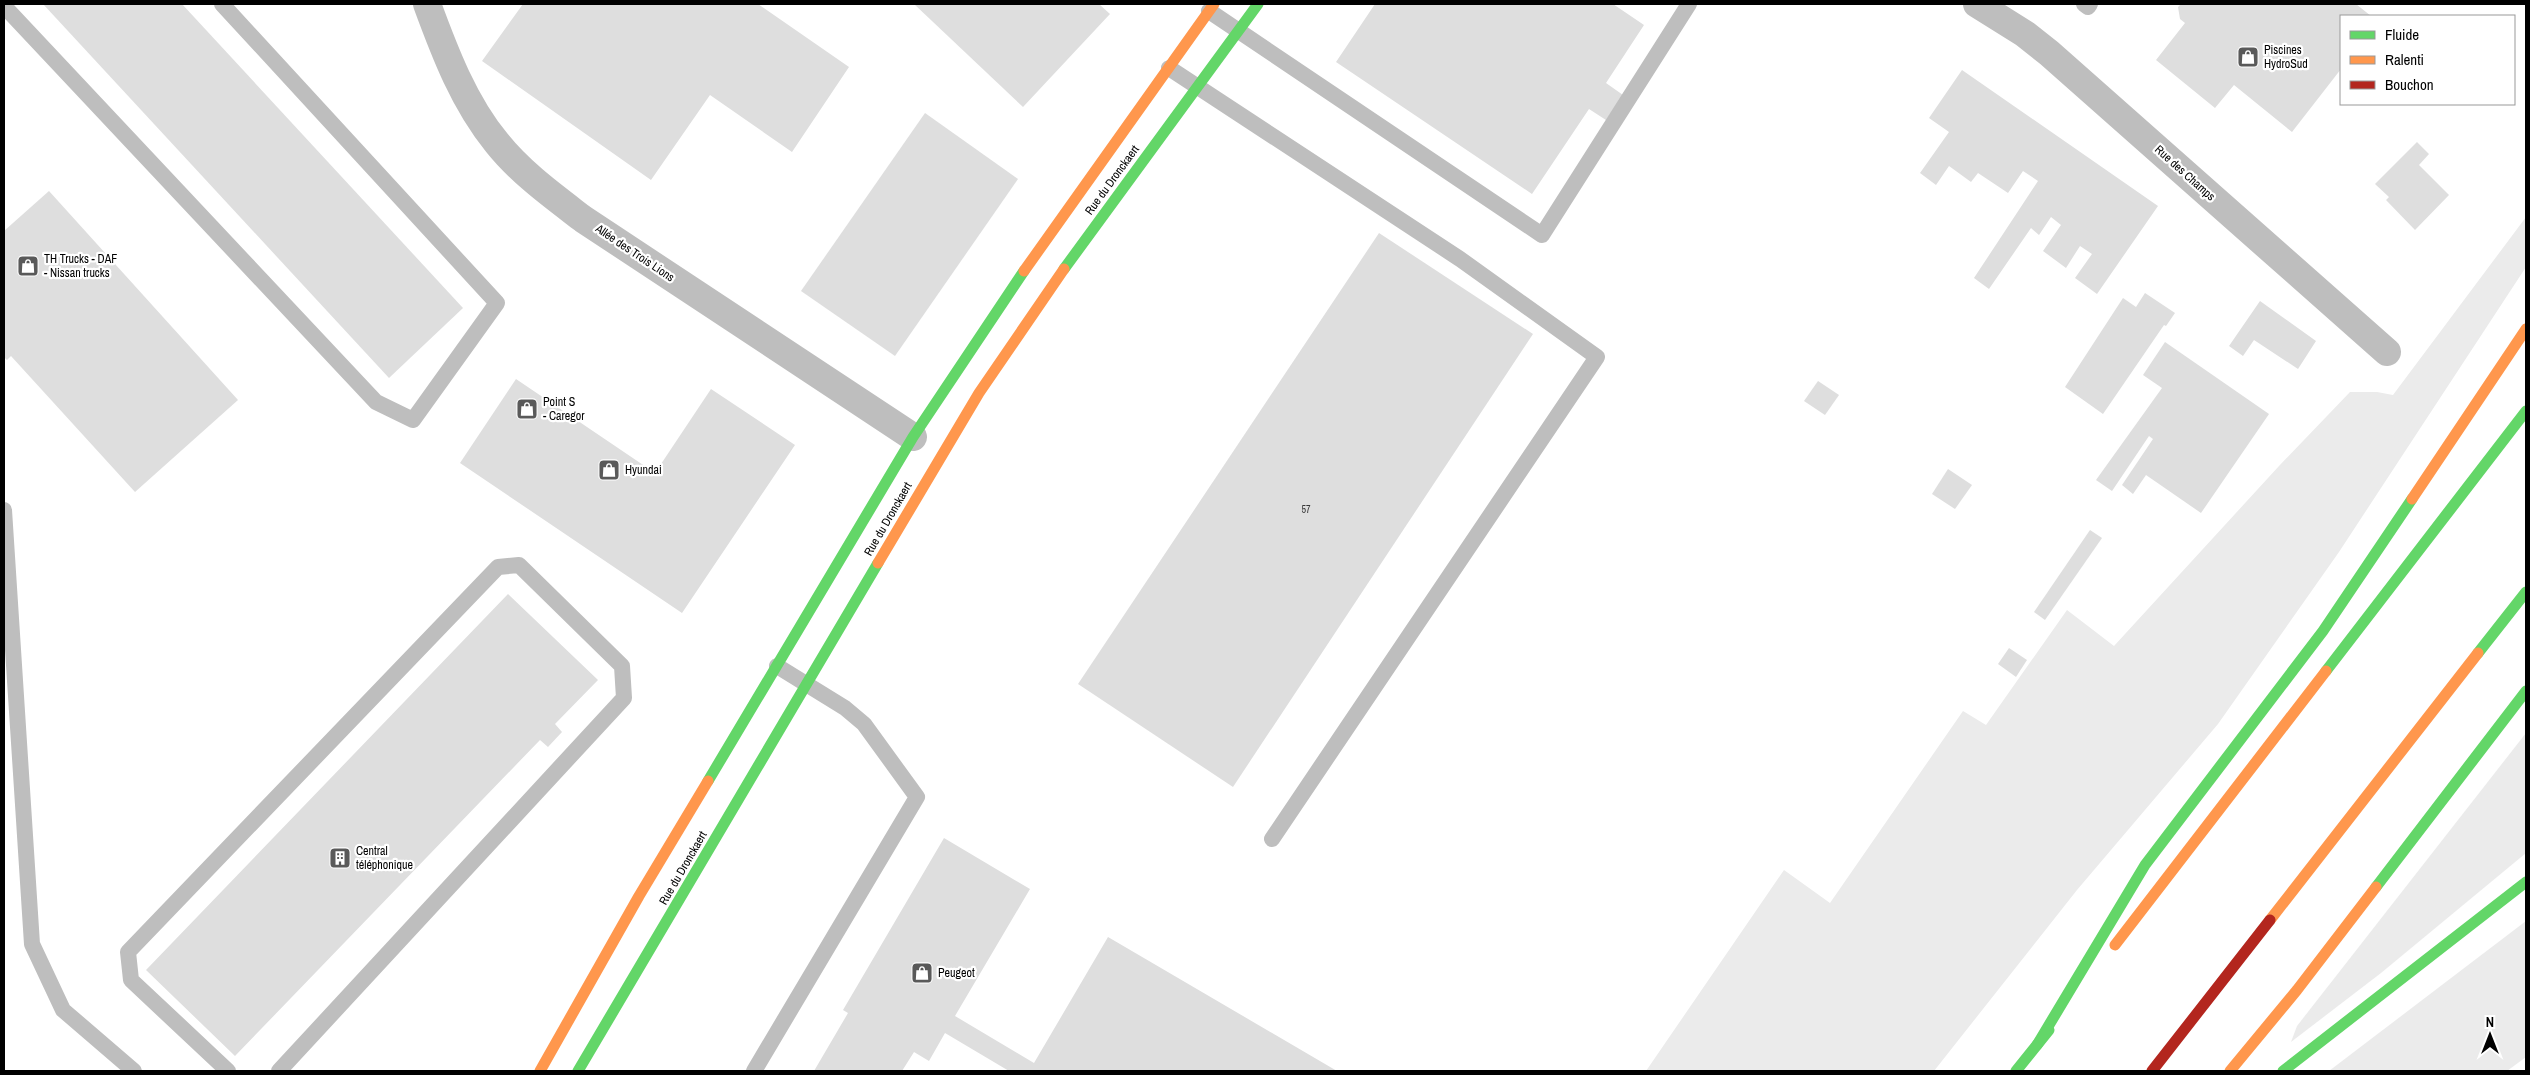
<svg xmlns="http://www.w3.org/2000/svg" width="2530" height="1075" font-family="'Archivo Narrow',sans-serif">
<style>
.green{fill:#ebebeb}
.building{fill:#dedede}
.lines{fill:none;stroke-linecap:round;stroke-linejoin:round}
.lane{stroke:#bebebe;stroke-width:16}
.street{stroke:#bebebe;stroke-width:28}
.fast{stroke:#63d668;stroke-width:11}
.slow{stroke:#ff974d;stroke-width:11}
.jam{stroke:#b3261e;stroke-width:11}
.labels{text-anchor:middle;stroke-width:4.5;stroke-linejoin:round;paint-order:stroke}
.number-label{font-size:10px;fill:#383838}
.poi-label{font-size:12px;fill:#000;stroke:#fff;text-anchor:start}
.street-label{font-size:12px;fill:#000;stroke:#fff}
</style>
<rect width="100%" height="100%" fill="#fff"/>
<g class="green">
<polygon points="2526,217 2526,267 2339,552 2218,724 2077,890 1934,1071 1646,1071 1784,870 1830,903 1963,711 1986,725 2067,610 2114,646 2279,466 2350,392 2377,392 2393,395"/>
<polygon points="2526,733 2526,853 2381,973 2291,1042 2297,1026"/>
<polygon points="2526,921 2526,1057 2507,1071 2329,1071"/>
</g>
<g class="building">
<polygon points="43,4 182,4 463,308 389,378"/>
<polygon points="523,4 758,4 849,67 792,152 710,95 651,180 482,61"/>
<polygon points="914,4 1099,4 1110,14 1023,107"/>
<polygon points="1375,4 1613,4 1644,25 1606,83 1623,95 1606,120 1589,109 1532,194 1336,62"/>
<polygon points="2181,4 2356,4 2371,16 2341,16 2341,69 2292,132 2234,85 2215,108 2156,60 2185,23 2180,19 2178,7"/>
<polygon points="1962,70 2158,206 2097,294 2075,278 2092,254 2080,246 2066,268 2043,251 2061,225 2051,217 2039,235 2031,228 1989,289 1974,278 2038,181 2023,171 2008,193 1978,173 1971,182 1949,166 1936,185 1920,173 1949,132 1929,118"/>
<polygon points="925,113 1018,179 895,356 801,291"/>
<polygon points="2417,142 2429,154 2419,165 2449,195 2415,230 2386,200 2389,197 2375,184"/>
<polygon points="49,191 238,400 135,492 11,356 7,360 4,357 4,231"/>
<polygon points="1379,233 1533,334 1233,787 1078,684"/>
<polygon points="2145,293 2175,313 2166,326 2164,325 2103,414 2065,387 2123,298 2136,307"/>
<polygon points="2260,301 2316,341 2298,369 2254,340 2243,356 2229,346"/>
<polygon points="2165,342 2269,414 2201,513 2146,475 2133,494 2122,485 2153,439 2149,436 2112,491 2096,480 2162,388 2143,375"/>
<polygon points="516,379 655,473 711,389 795,445 682,613 460,463"/>
<polygon points="1818,381 1839,395 1825,415 1804,401"/>
<polygon points="1948,469 1972,485 1955,509 1932,494"/>
<polygon points="2090,530 2102,538 2045,620 2034,612"/>
<polygon points="508,594 598,680 555,724 562,732 548,747 540,740 235,1056 146,970"/>
<polygon points="2009,648 2027,660 2016,677 1998,664"/>
<polygon points="944,838 1030,889 955,1016 1034,1063 1108,937 1337,1071 1009,1071 945,1033 929,1061 914,1052 902,1071 814,1071 848,1013 843,1010"/>
</g>
<g class="lines">
<g class="lane">
<polyline points="2084,4 2088,7 2090,4"/>
<polyline points="4,6 376,402 413,420 497,303 222,4"/>
<polyline points="1209,11 1542,235 1689,4"/>
<polyline points="1169,68 1460,259 1597,357 1272,839"/>
<polyline points="4,510 32,944 63,1010 134,1071"/>
<polyline points="228,1071 131,980 128,952 498,567 519,565 622,666 624,698 279,1071"/>
<polyline points="754,1071 917,797 864,724 845,708 777,666"/>
</g>
<g class="street">
<path d="M427 4C445 53 464 103 497 143 521 173 553 196 583 219L913 437"/>
<polyline points="1977,4 2025,34 2049,53 2387,352"/>
</g>
<g class="fast">
<polyline points="1064,269 1258,4"/>
<polyline points="2478,653 2526,592"/>
<polyline points="2326,671 2526,411"/>
<polyline points="708,781 913,437 1024,271"/>
<polyline points="2376,887 2526,691"/>
<polyline points="2037,1045 2145,865 2323,631 2412,499"/>
<polyline points="578,1071 878,563"/>
<polyline points="2016,1071 2049,1030"/>
<polyline points="2283,1071 2526,882"/>
</g>
<g class="slow">
<polyline points="1024,271 1214,4"/>
<polyline points="2412,499 2526,329"/>
<polyline points="878,563 979,393 1064,269"/>
<polyline points="2270,920 2478,653"/>
<polyline points="2115,945 2326,671"/>
<polyline points="540,1071 639,896 708,781"/>
<polyline points="2230,1071 2297,990 2376,887"/>
</g>
<polyline class="jam" points="2152,1071 2270,920"/>
</g>
<defs>
<g id="shop-square" transform="scale(1.125)"><rect x="-9" y="-9" width="18" height="18" rx="4" fill="#595959" stroke="#fff"/><path d="M-5-2.5h2.3a2.7 3.5 0 0 1 5.4 0H5L5.5 6h-11ZM-1.5-2.5h3a1.5 2.3 0 0 0-3 0Z" fill="#fff"/></g>
<g id="building-square" transform="scale(1.125)"><rect x="-9" y="-9" width="18" height="18" rx="4" fill="#595959" stroke="#fff"/><path d="M-4-6H4V6H1V3H-1V6H-4ZM-2.5-4.3h1.7v1.8h-1.7ZM.8-4.3h1.7v1.8H.8ZM-2.5-1h1.7V.8h-1.7ZM.8-1h1.7V.8H.8Z" fill="#fff"/></g>
</defs>
<g fill-rule="evenodd">
<use href="#shop-square" x="2248" y="57"/>
<use href="#shop-square" x="28" y="266"/>
<use href="#shop-square" x="527" y="409"/>
<use href="#shop-square" x="609" y="470"/>
<use href="#building-square" x="340" y="858"/>
<use href="#shop-square" x="922" y="973"/>
</g>
<g class="labels">
<g class="number-label">
<text x="1306" y="513">57</text>
</g>
<g class="poi-label">
<text x="2264" y="54">Piscines<tspan x="2264" dy="14">HydroSud</tspan></text>
<text x="44" y="263">TH Trucks - DAF<tspan x="44" dy="14">- Nissan trucks</tspan></text>
<text x="543" y="406">Point S<tspan x="543" dy="14">- Caregor</tspan></text>
<text x="625" y="474">Hyundai</text>
<text x="356" y="855">Central<tspan x="356" dy="14">téléphonique</tspan></text>
<text x="938" y="977">Peugeot</text>
</g>
<g class="street-label">
<text transform="translate(2185 173) rotate(42)" y="4">Rue des Champs</text>
<text transform="translate(1112 180) rotate(-54)" y="4">Rue du Dronckaert</text>
<text transform="translate(635 253) rotate(34)" y="4">Allée des Trois Lions</text>
<text transform="translate(888 519) rotate(-60)" y="4">Rue du Dronckaert</text>
<text transform="translate(683 868) rotate(-60)" y="4">Rue du Dronckaert</text>
</g>
</g>
<rect width="2530" height="1075" fill="none" stroke="#000000" stroke-width="10"/>
<rect x="2340" y="15" width="175" height="90" fill="#ffffff" stroke="#999999"/>
<rect x="2350" y="31" width="25" height="8" fill="#63d668" stroke="#999999"/>
<text x="2385" y="40" font-size="15" fill="#000000">Fluide</text>
<rect x="2350" y="56" width="25" height="8" fill="#ff974d" stroke="#999999"/>
<text x="2385" y="65" font-size="15" fill="#000000">Ralenti</text>
<rect x="2350" y="81" width="25" height="8" fill="#b3261e" stroke="#999999"/>
<text x="2385" y="90" font-size="15" fill="#000000">Bouchon</text>
<g transform="translate(2490 1035)" stroke="#ffffff" stroke-width="4" paint-order="stroke">
<path d="M0-4L9 19L0 12L-9 19Z" fill="#000000"/>
<text y="-8" font-size="14" font-weight="bold" text-anchor="middle" fill="#000000">N</text>
</g>
</svg>
